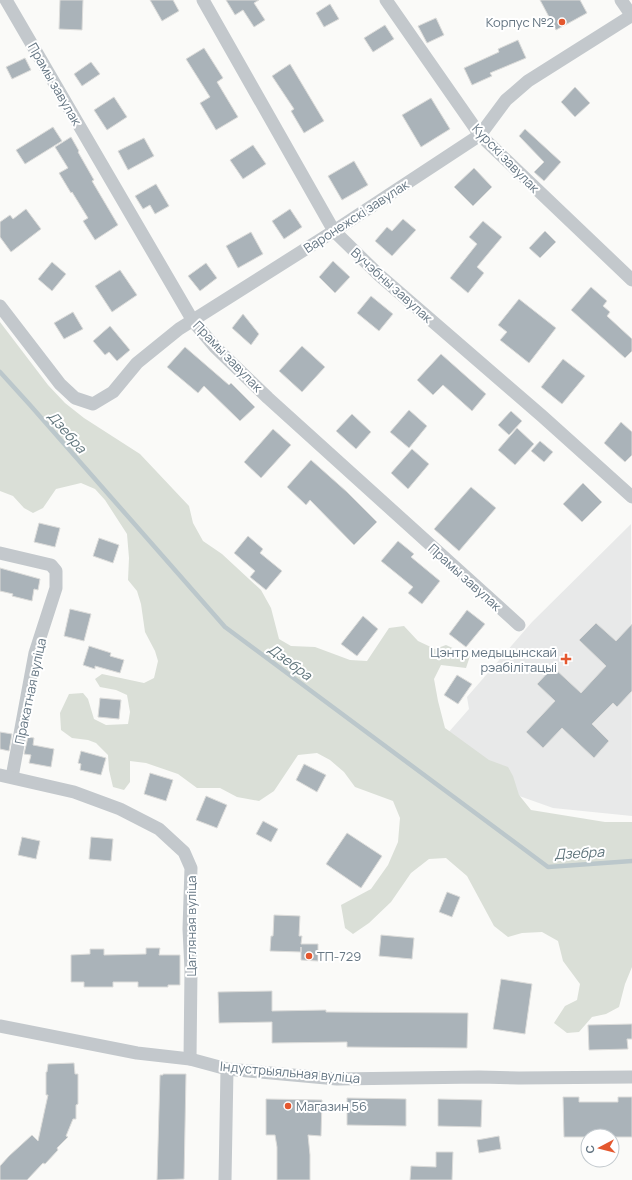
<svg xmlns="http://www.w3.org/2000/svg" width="632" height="1180" font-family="Manrope,sans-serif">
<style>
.built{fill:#e8e9e9}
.green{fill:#dadfd7}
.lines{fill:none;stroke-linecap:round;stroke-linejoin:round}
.stream{stroke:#bbc7cb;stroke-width:4.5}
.building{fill:#aab3b9;stroke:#dcdcda}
.street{stroke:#c3c8cc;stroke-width:13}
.poi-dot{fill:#e4572e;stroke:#fff;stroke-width:1.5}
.labels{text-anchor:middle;stroke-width:4;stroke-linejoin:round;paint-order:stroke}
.poi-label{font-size:13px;fill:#657683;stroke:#fff;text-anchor:end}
.street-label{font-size:13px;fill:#657683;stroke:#fff}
.water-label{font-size:14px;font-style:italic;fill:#60757c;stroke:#fff}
</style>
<rect width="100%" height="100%" fill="#fafaf8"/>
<polygon class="built" points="631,524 632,816 553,808 486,784 440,742 469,709 467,697 532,622"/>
<polygon class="green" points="0,322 48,385 65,403 84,418 140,454 189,506 193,523 203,541 222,554 261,590 271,608 279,639 291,646 315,647 350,660 367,661 389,628 404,626 418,641 435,649 446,645 470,656 466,668 441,665 434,679 438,701 445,728 489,760 508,767 513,776 519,795 531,810 605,822 632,822 632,967 625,984 619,1007 606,1014 592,1017 579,1032 567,1033 554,1023 565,1006 577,1000 580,984 563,961 558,941 542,932 522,933 508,937 494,926 467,876 446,858 429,859 411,873 391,902 369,923 353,934 345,928 341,905 371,889 388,865 398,842 400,818 393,801 355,787 344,772 330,760 317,753 298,755 274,791 259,801 237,797 220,788 197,788 178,774 146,763 130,761 130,782 124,790 113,787 109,770 108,755 96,743 88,740 72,738 61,730 60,713 69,694 83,693 88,699 94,719 106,725 128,724 130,712 127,695 116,690 100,687 95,679 102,674 144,683 154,678 158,661 155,651 145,632 141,604 137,591 128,580 129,558 127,534 105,500 95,489 81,483 56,489 43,508 33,513 24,508 13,496 0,491"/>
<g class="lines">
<polyline class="stream" points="0,372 30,405 225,627 548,867 632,861"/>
</g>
<g class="building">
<polygon points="60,0 83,0 82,30 59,29"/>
<polygon points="150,0 173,0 179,11 162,21"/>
<polygon points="226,0 259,0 254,3 265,20 254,27 243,10 235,15"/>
<polygon points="540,0 580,0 587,13 556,30"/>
<polygon points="330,4 339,19 324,27 316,13"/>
<polygon points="436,18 444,35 427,43 418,26"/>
<polygon points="385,25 394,39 373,52 364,38"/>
<polygon points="518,40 526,58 490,73 492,76 472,85 464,68 499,52 498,49"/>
<polygon points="204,48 223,78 217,82 238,117 216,130 200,103 210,97 186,59"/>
<polygon points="25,58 31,70 12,79 6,67"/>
<polygon points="91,62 100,74 82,86 74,74"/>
<polygon points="290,64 324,121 304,133 291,111 294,109 272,76"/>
<polygon points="575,87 590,103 575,117 561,102"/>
<polygon points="114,97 127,117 107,130 94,110"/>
<polygon points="431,98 450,129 421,147 402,115"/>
<polygon points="53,127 62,141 25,164 16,150"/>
<polygon points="525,129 561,162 544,181 534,172 544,162 519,136"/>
<polygon points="71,137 79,151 78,152 94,180 92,181 118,225 95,240 83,221 88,218 72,192 71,193 59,173 68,168 55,147"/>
<polygon points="144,138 154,156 128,170 118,151"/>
<polygon points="253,145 266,164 243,179 230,160"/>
<polygon points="354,161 368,185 342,200 328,176"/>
<polygon points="474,168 492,187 473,206 454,187"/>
<polygon points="156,184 169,206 155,214 150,205 143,209 135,196"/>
<polygon points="26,209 41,229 11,252 0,237 0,222 10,215 13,219"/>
<polygon points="290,209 302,227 284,239 272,221"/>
<polygon points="403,219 416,230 392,256 375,241 387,227 392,231"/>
<polygon points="483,221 502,237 477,267 484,273 468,293 450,278 477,244 469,237"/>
<polygon points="545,231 556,242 540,258 529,248"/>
<polygon points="251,232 263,254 238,268 226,246"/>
<polygon points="333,261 350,277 335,293 319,277"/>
<polygon points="52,262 66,274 52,291 38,279"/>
<polygon points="206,263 217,278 200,291 188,276"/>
<polygon points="120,270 137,295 112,312 95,286"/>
<polygon points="591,287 607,301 603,306 610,312 607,316 632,339 632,351 625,358 571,310"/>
<polygon points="371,296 393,314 379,331 357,313"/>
<polygon points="519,299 556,328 529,363 500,340 507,332 498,325"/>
<polygon points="73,312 83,329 64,339 54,323"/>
<polygon points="243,314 259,334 251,345 232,328"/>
<polygon points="110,326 130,350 117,361 109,352 105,355 93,341"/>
<polygon points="302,346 325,367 302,392 279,371"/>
<polygon points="185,347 229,385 231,383 255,407 240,421 204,386 198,393 167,367"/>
<polygon points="441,354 486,394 472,411 443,385 433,395 417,380"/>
<polygon points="563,359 585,376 562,404 541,387"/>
<polygon points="409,410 427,426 409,448 390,432"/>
<polygon points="511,411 522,421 509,435 498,425"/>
<polygon points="352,414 371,432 356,449 336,431"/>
<polygon points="621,422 632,432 632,455 625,462 604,443"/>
<polygon points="517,428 534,444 515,465 498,450"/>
<polygon points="273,429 291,445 261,478 244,462"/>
<polygon points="540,441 553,452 544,462 531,451"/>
<polygon points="412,449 429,464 408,489 391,473"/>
<polygon points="311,460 347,492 377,522 354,545 310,500 306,505 287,487"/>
<polygon points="583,483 602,502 582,522 563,504"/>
<polygon points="471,487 496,508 459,551 434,529"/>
<polygon points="39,523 60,528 55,547 34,542"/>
<polygon points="248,536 263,549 260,553 282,571 266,590 250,577 255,571 234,553"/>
<polygon points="99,538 119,545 113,563 93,556"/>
<polygon points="398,541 414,554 411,557 440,581 422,604 408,593 413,587 381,561"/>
<polygon points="0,568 40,579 38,590 34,589 32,601 12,596 13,594 0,591"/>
<polygon points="70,609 91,614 84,641 64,636"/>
<polygon points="467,610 485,624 466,647 449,634"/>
<polygon points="363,616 378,629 357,656 341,644"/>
<polygon points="596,623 616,641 632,624 632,691 617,707 613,703 592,724 609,741 594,758 562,728 543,748 526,732 555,701 537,684 553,667 581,693 606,666 579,640"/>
<polygon points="89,646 111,653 110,656 124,660 120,673 95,666 95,669 83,665"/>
<polygon points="457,675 472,684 458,704 444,695"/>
<polygon points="100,698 121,700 119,719 98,717"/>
<polygon points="0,732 12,734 9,751 0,749"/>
<polygon points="28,737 34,738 33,745 54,749 51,767 29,763 31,755 24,754"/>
<polygon points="81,751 106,758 101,775 80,770 81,764 78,763"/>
<polygon points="304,764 326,775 317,792 296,780"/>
<polygon points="150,773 173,780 166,801 144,794"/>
<polygon points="206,796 227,805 217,828 196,820"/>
<polygon points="263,821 278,829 271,842 256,834"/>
<polygon points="347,833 382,856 361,888 326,864"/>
<polygon points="22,837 40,841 36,859 18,855"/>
<polygon points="91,837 113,839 111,861 89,859"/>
<polygon points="447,892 460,897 452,917 439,912"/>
<polygon points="274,915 300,916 299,936 302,936 301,944 318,944 318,961 301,960 301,947 301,952 270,951 271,936 273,936"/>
<polygon points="381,935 414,938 412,959 379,956"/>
<polygon points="146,948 160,948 159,955 180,955 180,985 168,985 168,987 138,987 138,982 113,982 113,987 84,987 84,982 71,982 71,955 90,954 90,949 104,949 104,955 146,954"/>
<polygon points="501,979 532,984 525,1034 493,1029"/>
<polygon points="272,991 272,1011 326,1010 326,1012 468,1013 467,1048 347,1047 347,1042 272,1043 272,1022 219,1023 218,992"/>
<polygon points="632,1024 632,1039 627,1039 628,1049 589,1050 588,1025"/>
<polygon points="74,1063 75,1074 78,1074 78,1104 76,1105 76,1119 73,1119 66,1136 68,1137 57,1148 58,1150 45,1164 43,1163 27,1180 0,1180 0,1166 9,1156 32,1135 38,1141 48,1095 46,1095 46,1072 47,1072 48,1064"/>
<polygon points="163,1074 186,1074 184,1179 157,1180 160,1075 163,1075"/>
<polygon points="563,1097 579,1097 579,1102 618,1102 618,1097 632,1097 632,1137 564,1137"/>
<polygon points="347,1098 406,1099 406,1126 347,1125"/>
<polygon points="266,1099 322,1100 321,1136 308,1135 310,1155 310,1180 277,1180 277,1147 275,1135 266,1135"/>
<polygon points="438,1099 482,1100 481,1127 438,1126"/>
<polygon points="499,1136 501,1149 479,1153 477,1140"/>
<polygon points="436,1152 453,1152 452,1180 410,1180 411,1166 436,1167"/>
</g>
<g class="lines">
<g class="street">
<polyline points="6,0 193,321 215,347 268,398 519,625"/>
<polyline points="203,0 334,231 379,275 542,416 632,497"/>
<polyline points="386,0 480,135 632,280"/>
<polyline points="621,0 632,16"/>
<polyline points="0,306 60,384 75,398 93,404 113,392 137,363 179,329 334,231 480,135 506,100 528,81 631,16"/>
<polyline points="0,553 51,565 56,571 56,588 35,653 12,777"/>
<polyline points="0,775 74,792 120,809 159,829 184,852 191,868 189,929 191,970 190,1059"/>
<polyline points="0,1026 137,1053 190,1059 227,1069 337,1079 479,1077 519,1078 632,1077"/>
<polyline points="225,1180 227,1069"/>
</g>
</g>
<g class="poi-dot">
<circle cx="562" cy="22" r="4"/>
<path d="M564 653h4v4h4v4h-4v4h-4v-4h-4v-4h4z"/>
<circle cx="309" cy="956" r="4"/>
<circle cx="288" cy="1106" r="4"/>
</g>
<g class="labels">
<g class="poi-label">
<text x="554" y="27">Корпус №2</text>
<text x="557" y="657">Цэнтр медыцынскай<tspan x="557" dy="15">рэабілітацыі</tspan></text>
<text x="317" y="961" text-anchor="start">ТП-729</text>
<text x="296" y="1111" text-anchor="start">Магазин 56</text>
</g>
<g class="street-label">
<text transform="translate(55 84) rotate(60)" y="5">Прамы завулак</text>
<text transform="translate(506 158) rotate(46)" y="5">Курскі завулак</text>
<text transform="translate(356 216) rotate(-33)" y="5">Варонежскі завулак</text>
<text transform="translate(392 285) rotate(42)" y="5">Вучэбны завулак</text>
<text transform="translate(228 356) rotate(46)" y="5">Прамы завулак</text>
<text transform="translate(465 577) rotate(42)" y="5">Прамы завулак</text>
<text transform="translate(30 691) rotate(-78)" y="5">Пракатная вуліца</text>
<text transform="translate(191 926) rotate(-90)" y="5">Цагляная вуліца</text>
<text transform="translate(290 1072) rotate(5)" y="5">Індустрыяльная вуліца</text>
</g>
<g class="water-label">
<text transform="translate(67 432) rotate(49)" y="5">Дзебра</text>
<text transform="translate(290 662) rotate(37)" y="5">Дзебра</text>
<text transform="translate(579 853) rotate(-3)" y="5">Дзебра</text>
</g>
</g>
<g transform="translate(600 1148) rotate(263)"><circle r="19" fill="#ffffff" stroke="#c1c8cd"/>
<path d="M0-3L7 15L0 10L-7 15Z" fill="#e4572e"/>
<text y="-6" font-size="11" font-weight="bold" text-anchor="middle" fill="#657683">С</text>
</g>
</svg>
